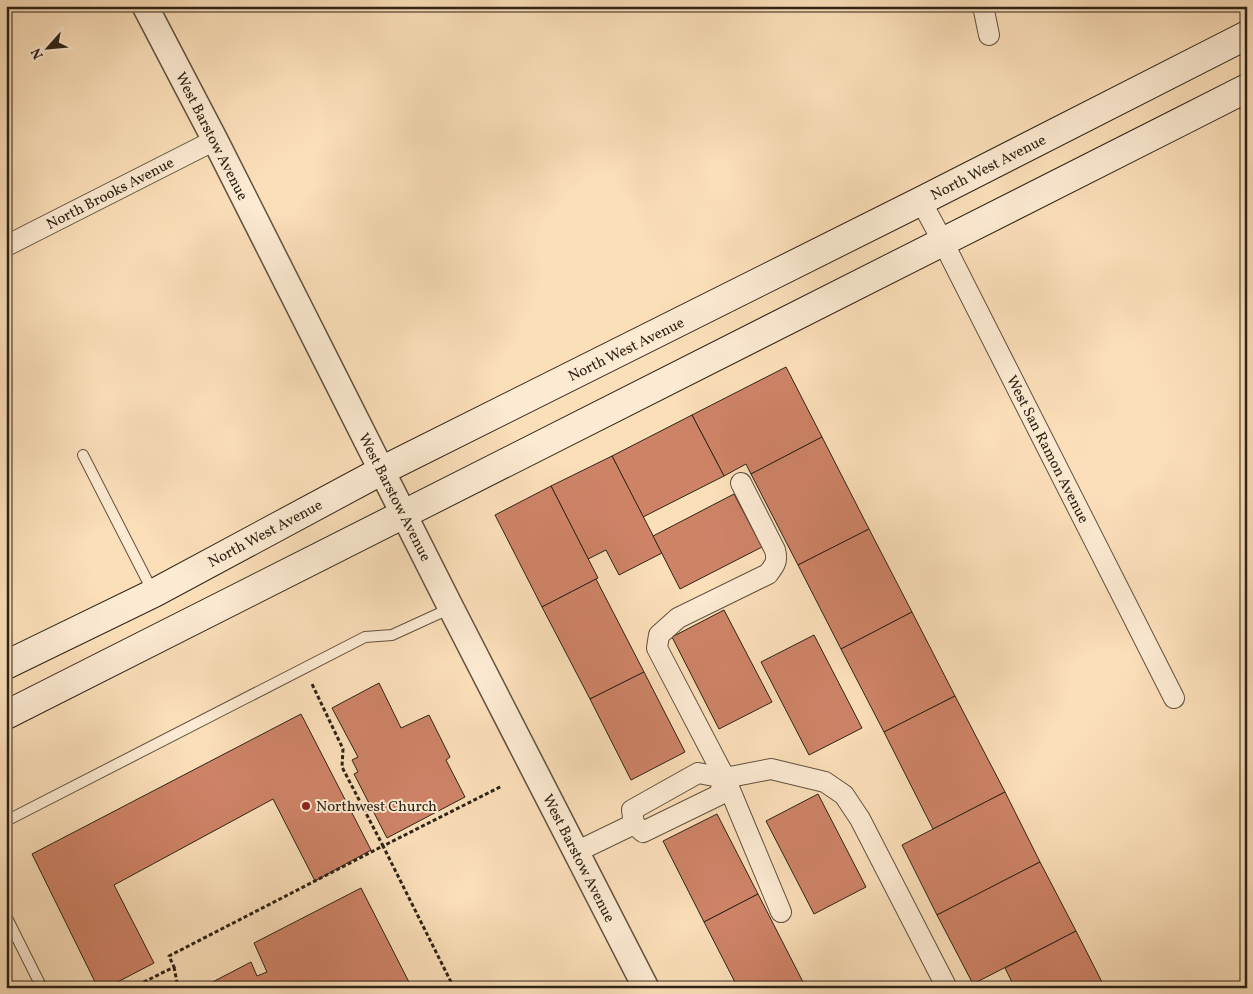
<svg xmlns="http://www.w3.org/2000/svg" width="1253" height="994" font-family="Vollkorn,serif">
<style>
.building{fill:#ce8367;stroke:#2e2316}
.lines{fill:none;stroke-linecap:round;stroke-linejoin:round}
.service-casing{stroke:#61523f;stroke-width:12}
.minor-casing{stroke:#61523f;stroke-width:22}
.tertiary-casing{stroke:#61523f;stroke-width:28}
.secondary-casing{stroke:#2e2316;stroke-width:30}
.path{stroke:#2e2316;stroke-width:3;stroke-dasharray:4 2.5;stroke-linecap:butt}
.service{stroke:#fcead2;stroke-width:10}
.minor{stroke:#fcead2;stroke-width:20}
.tertiary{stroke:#fcead2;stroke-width:25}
.secondary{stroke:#fcead2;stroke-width:28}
.poi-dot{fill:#8f2418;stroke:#fcead2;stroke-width:2}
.labels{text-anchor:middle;stroke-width:4;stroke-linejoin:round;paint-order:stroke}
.street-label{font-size:15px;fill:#2e2316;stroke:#fcead2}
.poi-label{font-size:15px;fill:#2e2316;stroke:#fcead2;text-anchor:start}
</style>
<rect width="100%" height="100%" fill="#fbdfb9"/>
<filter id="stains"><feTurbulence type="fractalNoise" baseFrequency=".004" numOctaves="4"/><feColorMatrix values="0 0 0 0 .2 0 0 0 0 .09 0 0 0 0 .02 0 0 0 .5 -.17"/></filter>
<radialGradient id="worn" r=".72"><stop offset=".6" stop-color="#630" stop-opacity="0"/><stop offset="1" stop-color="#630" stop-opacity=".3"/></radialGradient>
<g class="building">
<polygon points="786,367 822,437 751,474 746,464 724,476 692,415"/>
<polygon points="692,415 724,476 643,517 612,456"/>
<polygon points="822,437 869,529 798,565 751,474"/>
<polygon points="612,456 662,553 619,575 606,550 588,559 551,486"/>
<polygon points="551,486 598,578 542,607 495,515"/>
<polygon points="734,494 762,547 680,589 653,536"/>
<polygon points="869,529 912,612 841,649 798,565"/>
<polygon points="596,579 644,672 590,699 542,607"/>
<polygon points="724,610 772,702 719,729 672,637"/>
<polygon points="912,612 955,696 884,732 841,649"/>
<polygon points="814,635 862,728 809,755 761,662"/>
<polygon points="644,672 685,752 631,780 590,699"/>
<polygon points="379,683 401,728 429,715 450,757 446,760 465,797 387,838 354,774 358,772 352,760 358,757 332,708"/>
<polygon points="955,696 1005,792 933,829 884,732"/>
<polygon points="301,714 371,850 315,881 273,799 114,885 154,963 106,988 98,988 32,854"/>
<polygon points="1005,792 1040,862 937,915 902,845"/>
<polygon points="818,794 866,887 814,914 766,821"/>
<polygon points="717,814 758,894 704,922 663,841"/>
<polygon points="1040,862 1076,931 973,984 937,915"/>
<polygon points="361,888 412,988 201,988 251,962 257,976 267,972 254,943"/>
<polygon points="758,894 803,982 793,988 738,988 704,922"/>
<polygon points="1076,931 1105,988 1015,988 1005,968"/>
</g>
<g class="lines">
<g class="service-casing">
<g id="service">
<polyline points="83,455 153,592"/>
<polyline points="6,821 365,637 392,635 451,608"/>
<polyline points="6,916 42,988"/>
</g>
</g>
<g class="minor-casing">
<g id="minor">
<polyline points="983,6 989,35"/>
<polyline points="921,201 943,242 1174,698"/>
<polyline points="6,246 215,140"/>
<path d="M741 483 775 550C778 561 775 565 768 574L678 618 659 635 657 648 725 778 781 912"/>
<polygon points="698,773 725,778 719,795 643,832 634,824 632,810"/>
<polyline points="725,778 771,769 825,782 844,795 860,819 947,988"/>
<polyline points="576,852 634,824"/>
</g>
</g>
<g class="tertiary-casing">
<polyline id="tertiary" points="145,6 215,140 451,608 646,988"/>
</g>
<g class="secondary-casing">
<g id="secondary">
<polyline points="6,665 154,593 381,471 921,201 1247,35"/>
<path d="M6 715C419 504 834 298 1247 88"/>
</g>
</g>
<g class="path">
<polyline points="174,967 178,988"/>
<polyline points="132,988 174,967 169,956 383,846 342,767 343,749 312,684"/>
<polyline points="454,988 383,846 502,786"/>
</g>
<use href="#service" class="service"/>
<use href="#minor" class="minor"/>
<use href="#tertiary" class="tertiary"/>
<use href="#secondary" class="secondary"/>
</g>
<circle class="poi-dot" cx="306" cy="806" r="5"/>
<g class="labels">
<g class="street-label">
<text transform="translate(212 136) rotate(63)" y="5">West Barstow Avenue</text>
<text transform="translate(988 167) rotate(-27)" y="5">North West Avenue</text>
<text transform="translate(110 193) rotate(-27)" y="5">North Brooks Avenue</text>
<text transform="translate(626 349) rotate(-26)" y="5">North West Avenue</text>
<text transform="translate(1048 449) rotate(63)" y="5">West San Ramon Avenue</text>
<text transform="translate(395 497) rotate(63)" y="5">West Barstow Avenue</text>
<text transform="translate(265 533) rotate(-28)" y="5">North West Avenue</text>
<text transform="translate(579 858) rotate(63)" y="5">West Barstow Avenue</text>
</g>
<g class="poi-label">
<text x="316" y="811">Northwest Church</text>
</g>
</g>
<rect width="1253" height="994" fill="none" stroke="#fbdfb9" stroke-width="25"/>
<rect x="8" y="8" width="1238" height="979" fill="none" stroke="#2e2316" stroke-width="2.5"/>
<rect x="12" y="12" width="1228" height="969" fill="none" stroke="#2e2316"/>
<g transform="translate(48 48) rotate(243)" stroke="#fcead2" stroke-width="4" paint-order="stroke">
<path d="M0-4L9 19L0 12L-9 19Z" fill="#2e2316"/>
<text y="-8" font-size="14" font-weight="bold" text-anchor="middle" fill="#2e2316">N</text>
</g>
<rect width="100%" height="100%" filter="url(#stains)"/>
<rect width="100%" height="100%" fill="url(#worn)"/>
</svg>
